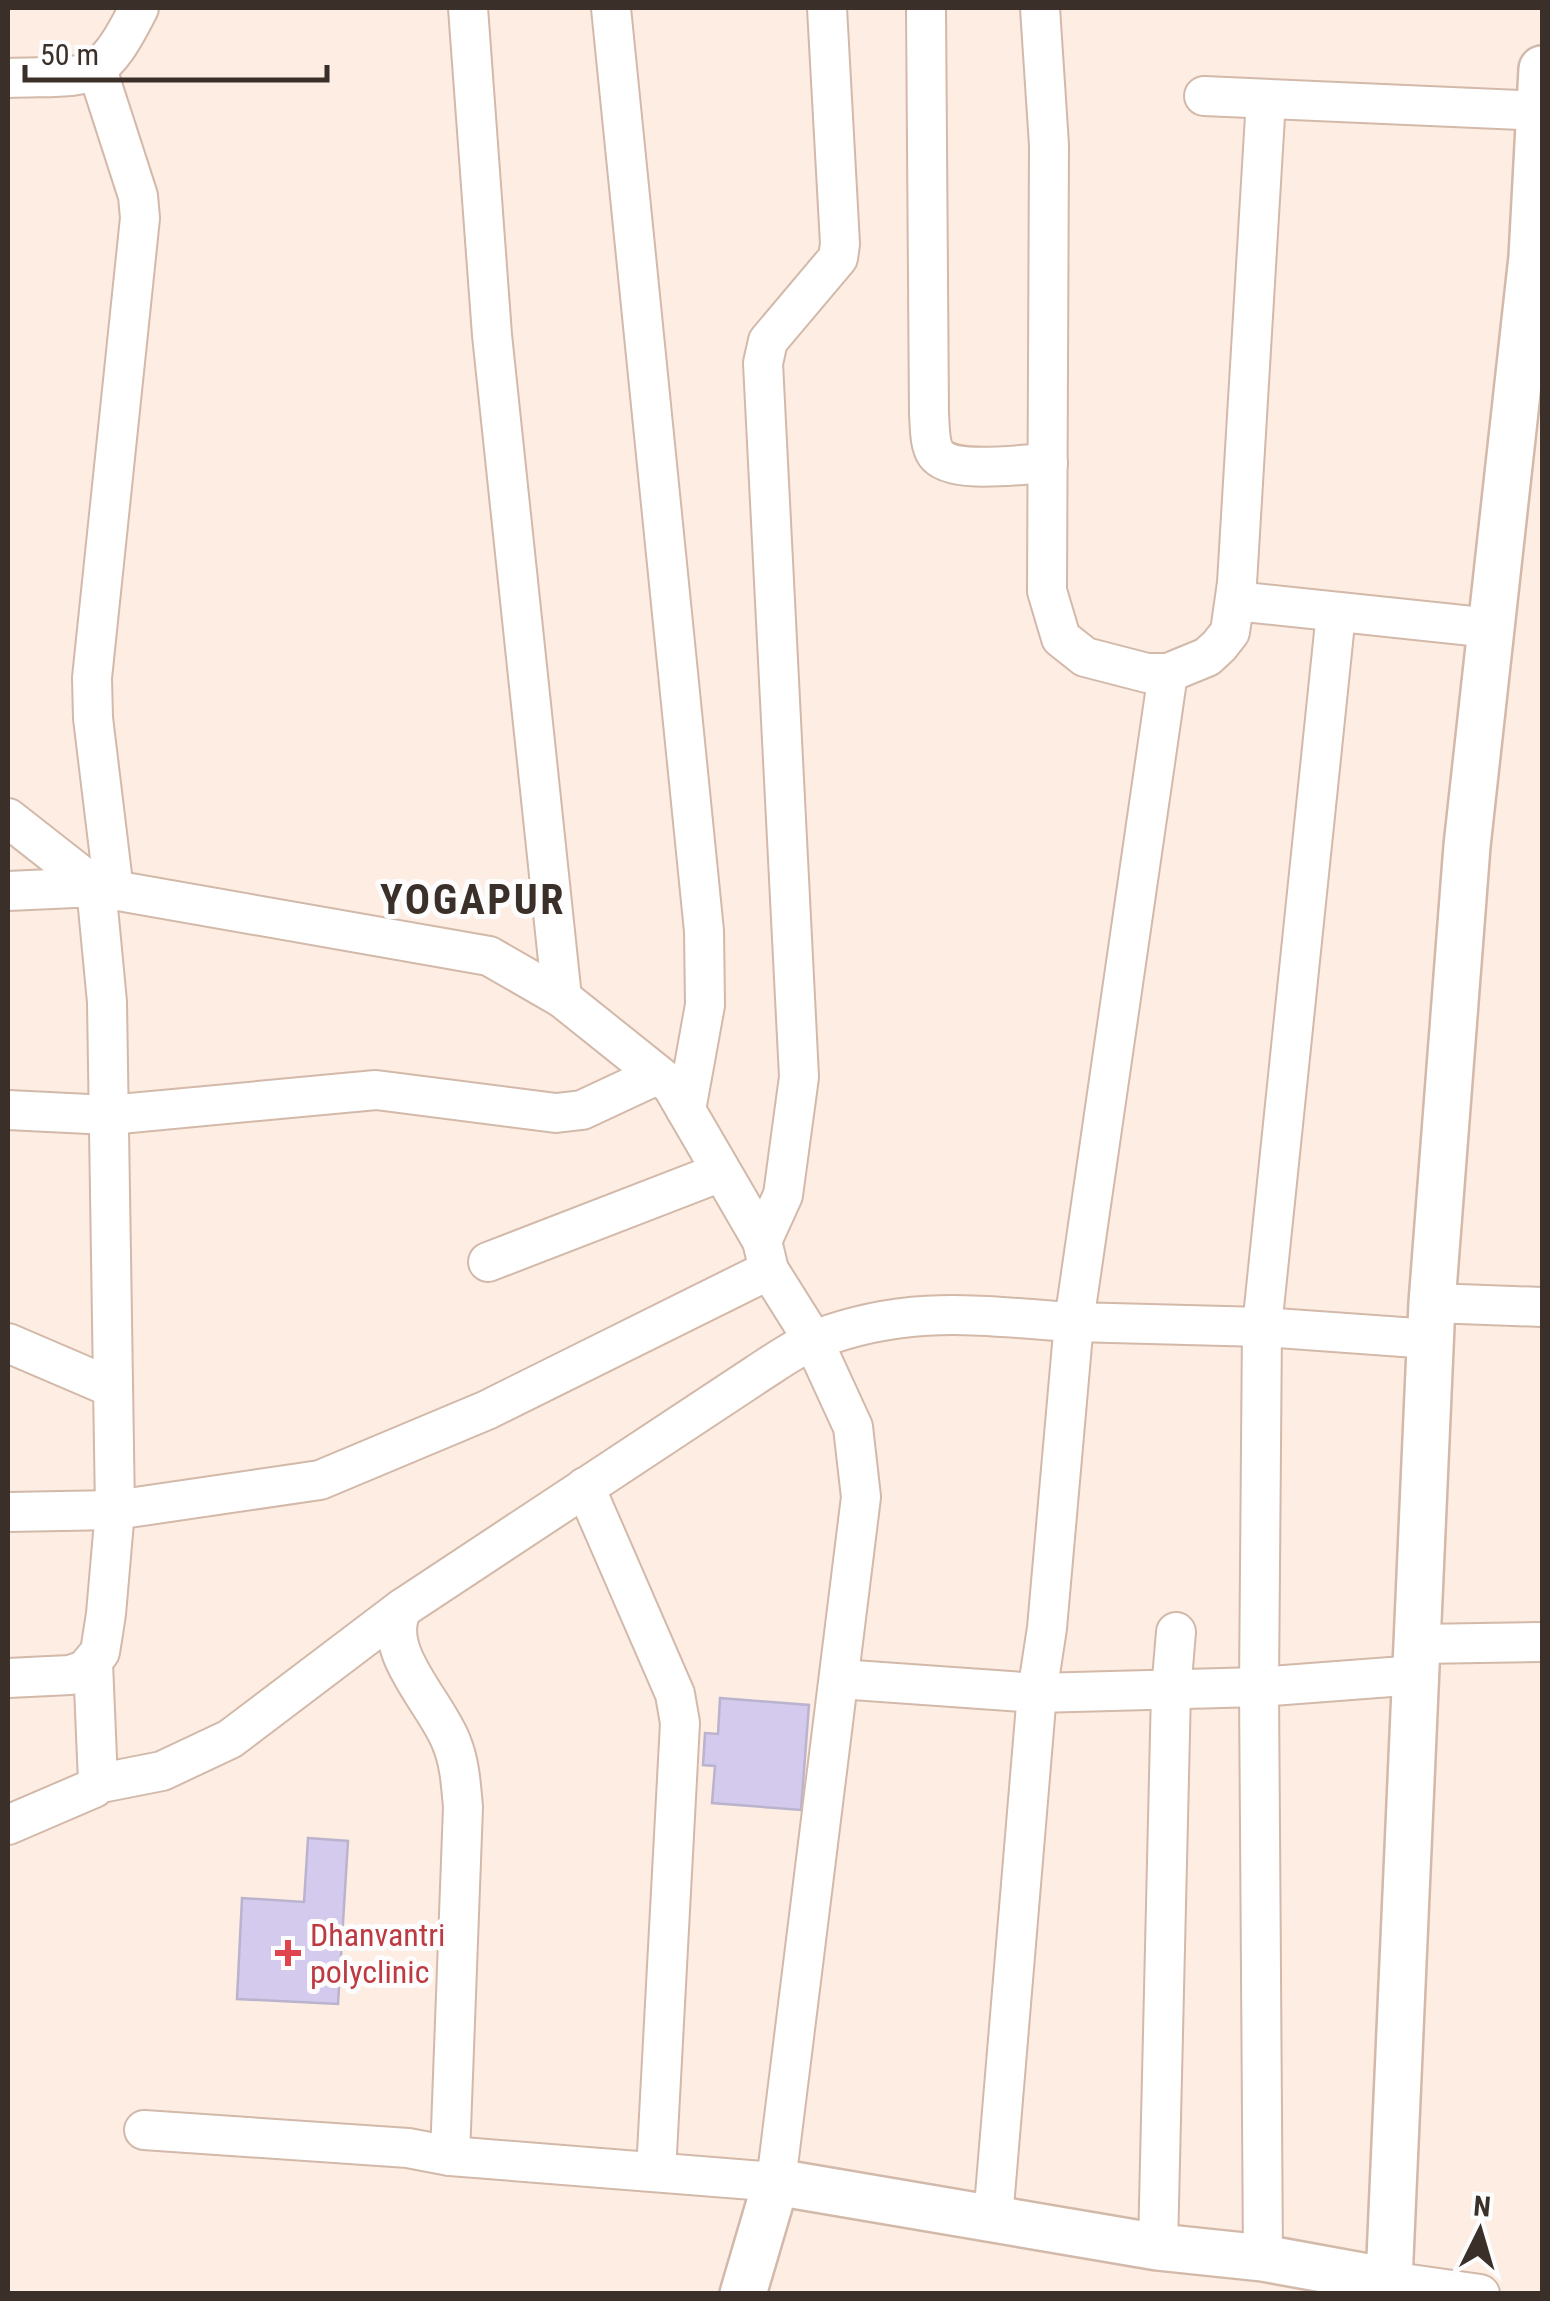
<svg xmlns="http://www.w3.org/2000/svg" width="1550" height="2301" font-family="'Roboto Condensed',sans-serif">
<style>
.building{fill:#d4caed;stroke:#bab3cd;stroke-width:2.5}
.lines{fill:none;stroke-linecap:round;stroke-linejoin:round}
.minor-casing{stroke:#d2b9a9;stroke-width:42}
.tertiary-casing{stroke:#d2b9a9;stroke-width:50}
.minor{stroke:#fff;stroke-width:38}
.tertiary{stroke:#fff;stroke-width:45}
.health-dot{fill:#e0444e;stroke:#fdfdfd;stroke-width:4}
.labels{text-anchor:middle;stroke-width:10;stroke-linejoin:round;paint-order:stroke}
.health-label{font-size:32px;fill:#be3a42;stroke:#fdfdfd;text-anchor:start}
.district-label{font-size:42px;font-weight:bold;letter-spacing:2.5px;fill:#3a3029;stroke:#fdfdfd}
</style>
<rect width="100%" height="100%" fill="#fdede3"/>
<g class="building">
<polygon points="720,1698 809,1705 801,1810 712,1803 715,1766 703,1765 705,1733 718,1734"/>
<polygon points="308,1838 348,1841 338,2004 237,1999 242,1898 304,1902"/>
</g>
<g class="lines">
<g class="minor-casing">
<g id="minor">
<polyline points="468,8 492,335 562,998"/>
<polyline points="611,8 704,931 705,1005 686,1110"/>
<path d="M926 8 929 414C930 425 929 444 936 454 951 475 1023 464 1048 463"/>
<polyline points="1040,8 1049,145 1047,591 1061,638 1085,657 1147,673 1168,673 1207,657 1219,646 1230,632 1237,583 1266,99"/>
<polyline points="97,69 138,196 140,218 92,678 93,718 114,891"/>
<path d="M8 78C91 75 99 87 139 8"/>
<polyline points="1204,96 1541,111"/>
<polyline points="1235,601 1491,628"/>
<polyline points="1168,673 1074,1322 1262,1327 1430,1339"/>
<polyline points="8,818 96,887 489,956 562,998 672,1086 762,1241 769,1270 813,1340 853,1427 861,1497 776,2182 450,2156 408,2148 144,2130"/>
<polyline points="8,891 96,887 107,1002 115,1510 106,1614 100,1652 85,1670 70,1675 8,1678"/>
<polyline points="8,1110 109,1115 376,1090 556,1113 582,1110 657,1075"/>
<polyline points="762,1241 783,1195 799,1077 763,363 768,341 838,258 840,244 827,8"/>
<polyline points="488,1262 721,1172"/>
<polyline points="1432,1303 1542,1307"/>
<polyline points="8,1343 113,1388"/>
<polyline points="585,1487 675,1694 680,1723 656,2172"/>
<polyline points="8,1512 115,1510 320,1480 487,1410 769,1270"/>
<polyline points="1419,1644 1542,1642"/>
<polyline points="839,1679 1037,1693 1259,1687 1417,1675"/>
<polyline points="96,1784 162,1771 230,1739 403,1608"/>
<polyline points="8,1825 94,1788 98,1782 93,1663"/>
<path d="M450 2156 463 1807C461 1786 460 1764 452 1744 438 1704 378 1650 403 1608L757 1374C776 1362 796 1347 817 1339 910 1304 978 1316 1074 1322L1047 1628 1037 1693 993 2219"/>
<polyline points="1158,2247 1171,1691 1176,1632"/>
<polyline points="1263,2258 1259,1687 1262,1327 1336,613"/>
<polyline points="1390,2294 1389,2281 1480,2294"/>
</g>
</g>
<g class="tertiary-casing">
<polyline id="tertiary" points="743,2294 776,2182 1158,2247 1263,2258 1389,2281 1432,1303 1467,846 1532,257 1542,69"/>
</g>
<use href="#minor" class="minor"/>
<use href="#tertiary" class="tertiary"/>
</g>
<path class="health-dot" d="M283 1938h10v10h10v10h-10v10h-10v-10h-10v-10h10z"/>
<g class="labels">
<g class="health-label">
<text x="310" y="1946">Dhanvantri<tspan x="310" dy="37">polyclinic</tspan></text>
</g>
<g class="district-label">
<text x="473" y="914">YOGAPUR</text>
</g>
</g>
<rect width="1550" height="2301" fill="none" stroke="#3a3029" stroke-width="20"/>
<g transform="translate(1480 2231) rotate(5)" stroke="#fdfdfd" stroke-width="8" paint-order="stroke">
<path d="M0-8L18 38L0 25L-18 38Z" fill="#3a3029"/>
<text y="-15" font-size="28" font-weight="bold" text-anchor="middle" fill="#3a3029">N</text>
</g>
<path d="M25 65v15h302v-15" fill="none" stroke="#3a3029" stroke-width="5"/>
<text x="40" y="65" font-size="30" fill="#3a3029" stroke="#fdfdfd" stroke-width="8" paint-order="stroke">50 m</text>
</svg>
